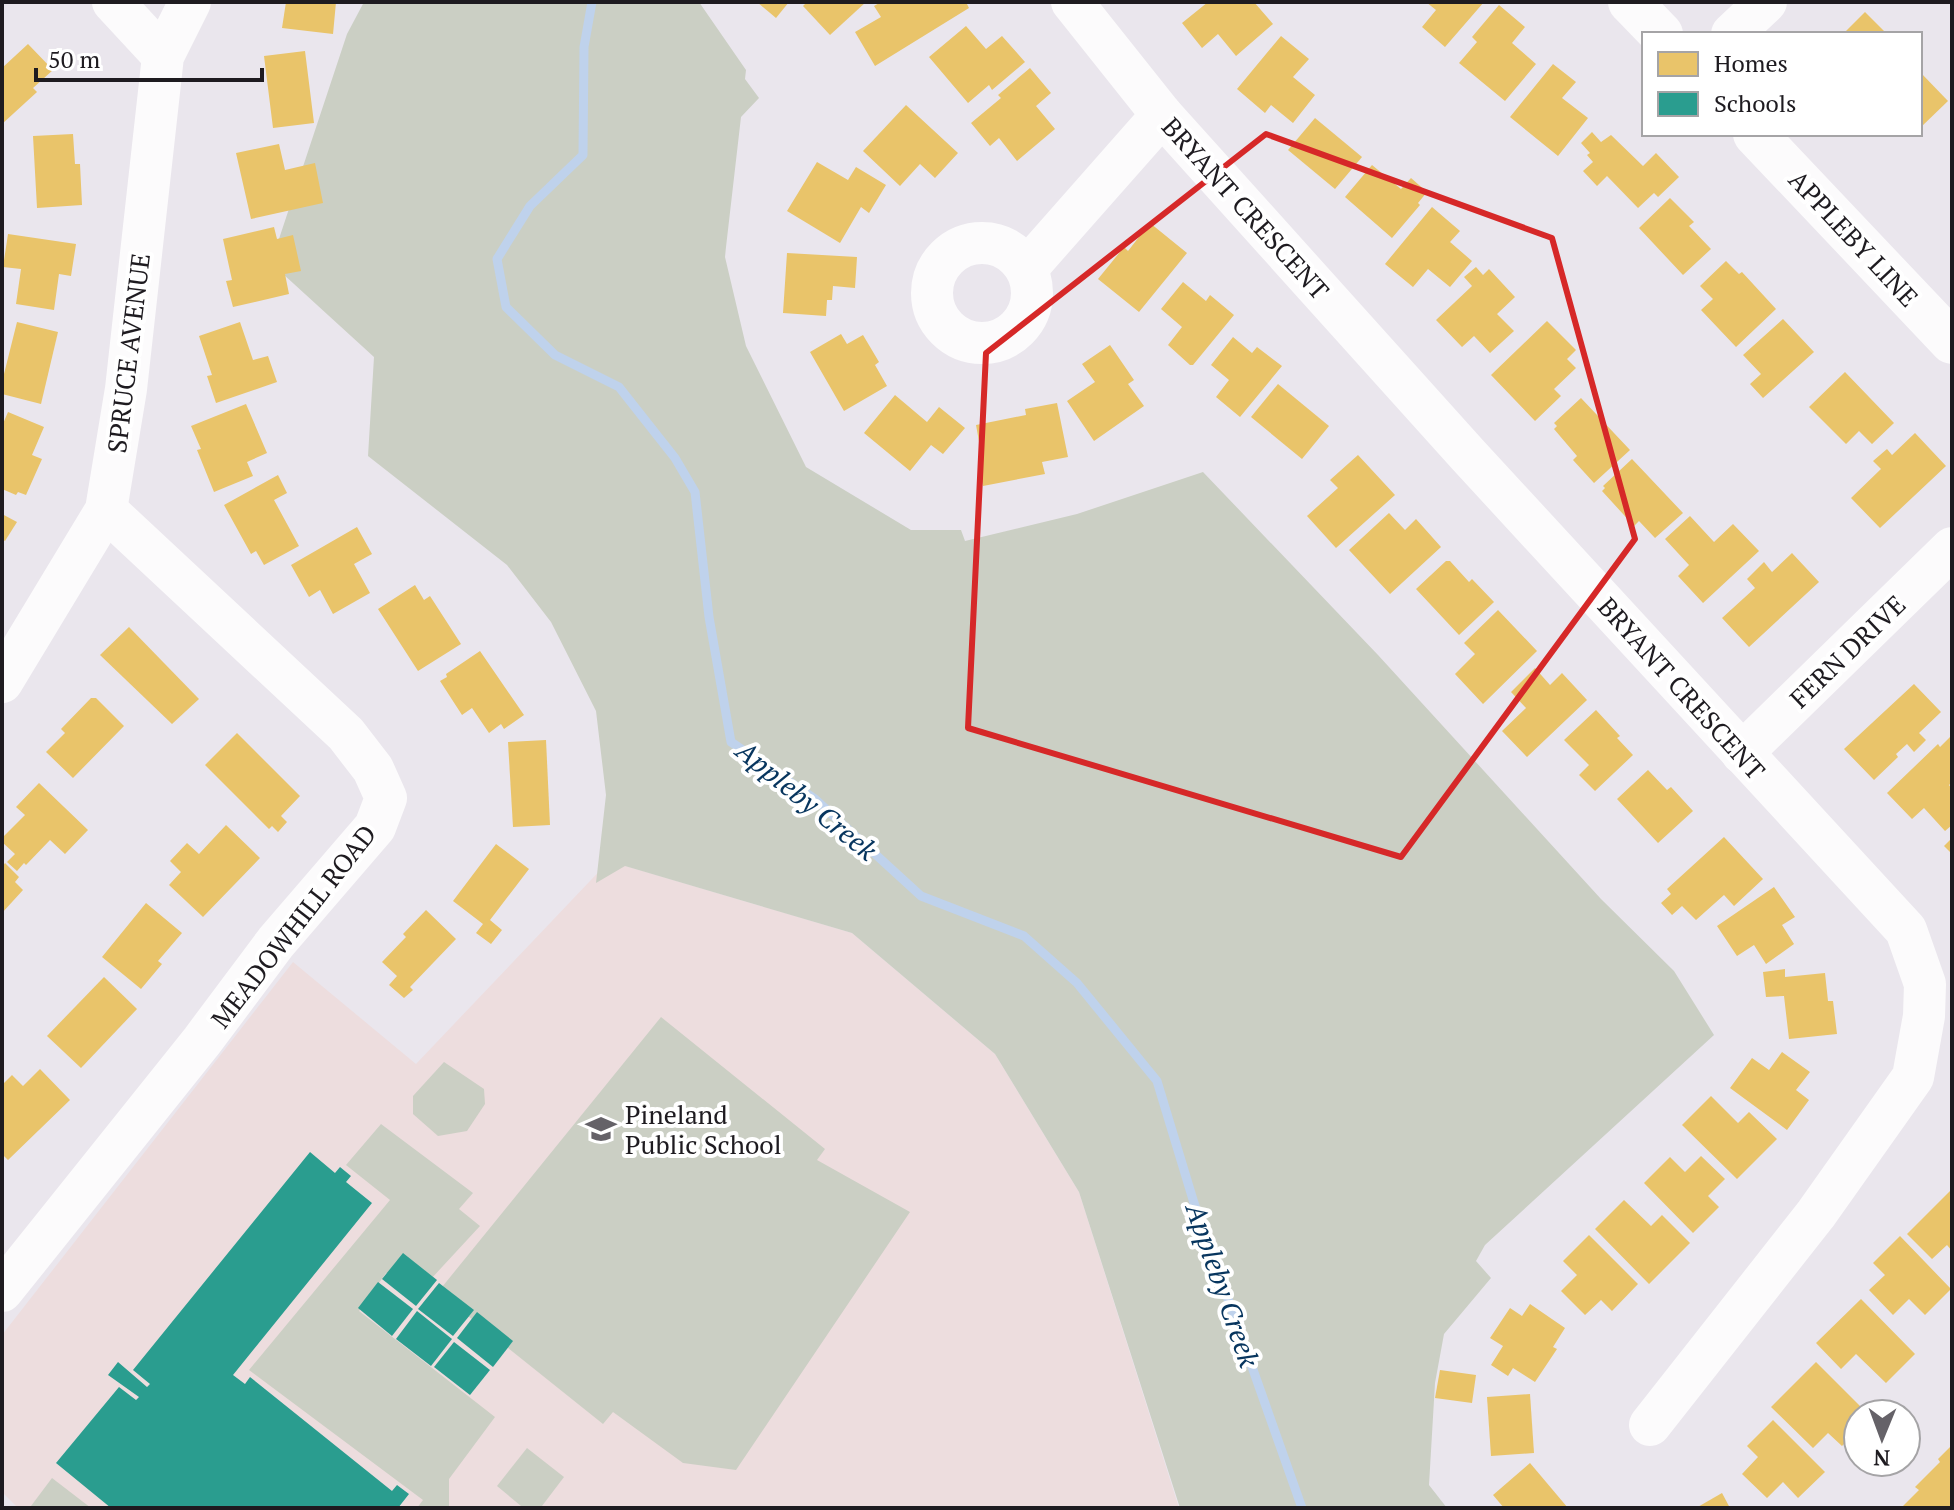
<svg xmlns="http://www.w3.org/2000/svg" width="1954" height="1510" font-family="'PT Serif',serif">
<rect width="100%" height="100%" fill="#eae6ed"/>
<path fill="#edddde" d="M609,861L852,933L995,1054L1079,1192L1179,1508H955L951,1506L18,1508L2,1492V1335L293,962L416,1064Z"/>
<g fill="#cbcfc4">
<path d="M364,2H699L746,70L745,79L759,98L741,117L726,247L725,257L746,346L806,467L911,530H961L965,541L1077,514L1203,472L1378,655L1601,899L1674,971L1714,1035L1485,1245L1476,1261L1491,1278L1444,1334L1435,1383L1429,1485L1447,1508H1180L1079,1192L995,1054L852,933L625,866L596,883L606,795L596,711L551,622L507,565L368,456L374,357L271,263L347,34Z"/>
<path d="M661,1017L825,1149L817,1160L910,1212L736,1470L683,1463L613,1412L603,1424L438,1292Z"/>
<path d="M444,1062L484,1089L485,1104L467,1131L438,1136L413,1114V1096Z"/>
<path d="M381,1124L473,1193L459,1209L480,1226L418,1293L386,1273L359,1311L495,1417L449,1479V1508H417L423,1500L249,1370L390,1200L346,1165Z"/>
<path d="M527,1448L564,1477L542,1506H521L497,1486Z"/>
<path d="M52,1478L91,1508H32L31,1506Z"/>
</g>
<g fill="#e9c46a">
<path d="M286,2H336L333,34L282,28Z"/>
<path d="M757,2H789L776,18Z"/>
<path d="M807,2H866L830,35L803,6Z"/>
<path d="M881,2H966L969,8L875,66L855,32L881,17L874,6Z"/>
<path d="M1208,2H1254L1273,24L1236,56L1218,34L1202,48L1182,23Z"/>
<path d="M1426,2H1484L1445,47L1422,27L1436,10Z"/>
<path d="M1499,5L1525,27L1512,43L1536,64L1505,101L1459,63L1477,42L1472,37Z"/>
<path d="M1865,12L1887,34H1843Z"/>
<path d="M966,26L986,49L1002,36L1025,62L992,90L989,85L968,103L929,57Z"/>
<path d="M1281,36L1309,59L1293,77L1315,95L1293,123L1271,105L1265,113L1237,89Z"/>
<path d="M28,44L53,70L33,88L37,92L2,124V68Z"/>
<path d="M305,51L314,123L273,128L264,56Z"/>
<path d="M1553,64L1576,82L1562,98L1588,118L1558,156L1510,117Z"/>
<path d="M1030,68L1051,93L1036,106L1055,129L1017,161L999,138L990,146L971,123L1001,98L998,95Z"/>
<path d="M1920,72L1948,101L1920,128Z"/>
<path d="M906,105L958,153L935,178L920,164L900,186L863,151Z"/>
<path d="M1315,118L1362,157L1335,189L1288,150Z"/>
<path d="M1592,132L1601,142L1611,135L1643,166L1656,153L1679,177L1658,197L1654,193L1638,208L1607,176L1597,186L1583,171L1593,162L1587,155L1590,153L1581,143Z"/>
<path d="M73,134L75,164H80L82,205L37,208L33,136Z"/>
<path d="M279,144L285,170L315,163L323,203L251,219L236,153Z"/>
<path d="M817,162L848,180L856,167L886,185L869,213L861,207L840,243L787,211Z"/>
<path d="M1372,165L1401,189L1411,178L1427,192L1418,203L1420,205L1392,238L1345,197Z"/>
<path d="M1670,198L1694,222L1689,226L1711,249L1683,275L1639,228Z"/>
<path d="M1432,207L1460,231L1450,242L1472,261L1450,287L1428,269L1413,287L1385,264Z"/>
<path d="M1150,223L1187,253L1139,312L1098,279L1124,247L1128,251Z"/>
<path d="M274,227L277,239L293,235L301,271L285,274L289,294L233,307L226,281L232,280L223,239Z"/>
<path d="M8,234L76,244L71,276L59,274L54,310L16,304L21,269L3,267Z"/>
<path d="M787,253L857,257L855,288L833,286L832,300H827L826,316L783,313Z"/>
<path d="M1726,261L1739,274L1742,272L1776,309L1736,347L1701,310L1713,299L1700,286Z"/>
<path d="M1476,267L1483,275L1489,269L1515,297L1497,314L1514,331L1490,353L1474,336L1462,347L1436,320L1472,286L1464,277Z"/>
<path d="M1183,282L1206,301L1210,295L1234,315L1193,365H1190L1168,345L1182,327L1161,309Z"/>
<path d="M1783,319L1814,352L1763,398L1750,384L1761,374L1743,355Z"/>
<path d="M1547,321L1576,350L1567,359L1576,368L1554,389L1561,396L1535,421L1491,375Z"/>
<path d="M17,322L58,332L41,404L2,394V382Z"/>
<path d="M240,322L253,360L268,356L277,382L216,403L207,376L212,375L199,336Z"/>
<path d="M841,334L847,344L863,335L879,362L875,365L887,386L844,411L810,352Z"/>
<path d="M1233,337L1252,353L1257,347L1282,366L1240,417L1216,397L1229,380L1211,365Z"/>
<path d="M1110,345L1134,380L1128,384L1144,406L1094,441L1067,401L1095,382L1082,364Z"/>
<path d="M1845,372L1894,423L1872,444L1859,431L1846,444L1809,407Z"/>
<path d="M1278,384L1329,426L1302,459L1251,417Z"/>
<path d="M895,395L927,422L939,407L965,428L943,454L931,445L910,471L864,433Z"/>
<path d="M1581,398L1630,450L1594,483L1573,460L1577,456L1554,429L1557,426L1554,423Z"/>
<path d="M1057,403L1068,457L1042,462L1045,474L983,486L978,464L983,463L976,425L1026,415L1025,409Z"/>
<path d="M246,404L267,453L247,462L253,476L214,492L197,450L201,449L191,426Z"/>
<path d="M8,412L44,427L32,455L42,459L26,495L18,492L16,495L2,489V426Z"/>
<path d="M1915,433L1946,466L1880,528L1851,498L1881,469L1873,461L1887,449L1892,455Z"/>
<path d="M1358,455L1395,495L1336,548L1307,516L1338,488L1330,480Z"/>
<path d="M1632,459L1683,513L1655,538L1639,521L1634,526L1602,491L1605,488L1603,486Z"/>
<path d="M278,475L287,493L274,500L299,546L264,565L256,551L251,554L224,505Z"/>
<path d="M1389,513L1405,530L1416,519L1441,547L1390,594L1349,550Z"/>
<path d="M2,514L17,522L5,541L2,539Z"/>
<path d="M1690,516L1714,542L1733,524L1759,551L1703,603L1678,576L1689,565L1665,539Z"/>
<path d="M357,527L372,554L354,564L370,593L333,614L320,590L309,597L291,565Z"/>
<path d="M1792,553L1819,582L1749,647L1722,618L1755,588L1747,579L1764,562L1772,572Z"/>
<path d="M1446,561H1450L1469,582L1472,579L1494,602L1459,635L1416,589Z"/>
<path d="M415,585L424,600L430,596L461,644L418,671L378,609Z"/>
<path d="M1498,610L1537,651L1483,704L1455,674L1475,654L1464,643Z"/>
<path d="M129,627L199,699L172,724L100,655Z"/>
<path d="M480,651L524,715L504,729L501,724L489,733L472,708L462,715L440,681L447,677L446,674Z"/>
<path d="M1535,668L1550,685L1562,673L1587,700L1527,757L1502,731L1526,708L1511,692Z"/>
<path d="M1914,684L1941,712L1919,733L1926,740L1914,752L1907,744L1896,754L1898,757L1874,780L1844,749Z"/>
<path d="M91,698H96L124,726L73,778L46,752L65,733L61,729Z"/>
<path d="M1596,710L1620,736L1617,738L1633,755L1595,791L1579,775L1589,765L1564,740Z"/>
<path d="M237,733L300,796L281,816L287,822L278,832L272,826L269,829L205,765Z"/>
<path d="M1950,737L1952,739V782L1949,785L1952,789V825L1945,831L1924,808L1912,819L1887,793L1938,744L1940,747Z"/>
<path d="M546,740L550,825L513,827L508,742Z"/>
<path d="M1648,770L1667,790L1671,787L1693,811L1658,843L1617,799Z"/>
<path d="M39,783L88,830L65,854L50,840L26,865L24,863L17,871L7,862L15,854L2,842V838L25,815L16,807Z"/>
<path d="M226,825L260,858L203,917L169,885L181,872L170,861L187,843L199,854Z"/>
<path d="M1724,837L1763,879L1734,906L1724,895L1696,920L1682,906L1672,915L1661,903L1671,894L1667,889Z"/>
<path d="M1952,838V854L1944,846Z"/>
<path d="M496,844L529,869L490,920L502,930L491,944L476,933L483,924L453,901Z"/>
<path d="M5,863L19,877L15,882L23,890L2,913V867Z"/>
<path d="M1774,887L1795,917L1782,925L1794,944L1766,964L1754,945L1737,956L1717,926Z"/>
<path d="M146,903L182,933L158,961L162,964L141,989L102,957Z"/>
<path d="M426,910L456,939L410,987L413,990L404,998L389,985L397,976L382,962L406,937L403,934Z"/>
<path d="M1785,969V977L1825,973L1828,1001H1833L1837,1034L1789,1039L1784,996L1766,997L1763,972Z"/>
<path d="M104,977L137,1009L81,1068L47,1036Z"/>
<path d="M1782,1052L1810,1072L1796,1090L1809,1100L1787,1130L1730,1088L1752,1058L1769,1070Z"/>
<path d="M40,1069L70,1100L8,1160L2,1154V1085L12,1075L23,1086Z"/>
<path d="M1711,1096L1738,1123L1749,1112L1777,1139L1737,1179L1682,1125Z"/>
<path d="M1701,1156L1725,1179L1708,1196L1719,1207L1693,1233L1644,1183L1670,1157L1685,1172Z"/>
<path d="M1952,1189V1251L1947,1245L1932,1259L1907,1234Z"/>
<path d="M1624,1200L1651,1226L1662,1215L1690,1243L1649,1284L1595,1229Z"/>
<path d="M1589,1235L1638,1284L1612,1311L1601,1300L1585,1315L1561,1291L1577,1275L1563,1261Z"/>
<path d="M1900,1236L1951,1289L1925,1315L1909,1299L1893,1315L1869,1290L1885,1275L1873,1263Z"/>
<path d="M1861,1299L1915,1354L1886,1383L1856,1354L1841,1369L1816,1343Z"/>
<path d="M1530,1304L1565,1328L1553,1347L1557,1349L1535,1382L1513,1368L1508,1376L1491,1365L1503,1346L1490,1338L1510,1308L1522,1316Z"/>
<path d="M1816,1362L1868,1414H1858V1430L1842,1446L1828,1433L1813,1448L1771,1407Z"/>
<path d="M1440,1370L1476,1375L1472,1403L1435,1398Z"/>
<path d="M1530,1394L1534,1453L1491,1456L1487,1397Z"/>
<path d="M1773,1420L1825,1472L1798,1498L1783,1482L1767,1498L1742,1474L1758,1457L1747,1446Z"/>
<path d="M1952,1445V1508H1901L1919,1490L1915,1487L1940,1462L1938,1459Z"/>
<path d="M1530,1463L1568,1508H1504L1493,1495Z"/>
<path d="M1722,1493L1730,1508H1696Z"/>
</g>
<g fill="#2a9d8f">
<path d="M310,1152L335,1173L340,1167L351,1176L346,1182L372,1203L233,1375L245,1384L250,1377L392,1491L397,1485L409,1494L398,1508H111L56,1463L119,1387L136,1400L139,1397L108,1375L118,1362L147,1387L150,1384L133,1370Z"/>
<path d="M403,1253L437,1280L416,1306L382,1279Z"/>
<path d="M378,1282L413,1309L392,1336L358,1308Z"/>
<path d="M439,1283L474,1310L453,1336L418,1309Z"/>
<path d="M417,1311L452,1339L431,1366L396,1339Z"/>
<path d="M477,1312L513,1341L493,1367L457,1338Z"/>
<path d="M454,1342L490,1370L470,1395L434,1367Z"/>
</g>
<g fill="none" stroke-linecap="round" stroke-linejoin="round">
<path stroke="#bfd2ec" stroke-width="9" d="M592,2L584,47L583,155L530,206L497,259L506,307L555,355L619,387L675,458L695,492L709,617L731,742L815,799L921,896L1024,936L1077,983L1157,1081L1194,1203L1302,1508"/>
<g stroke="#fcfbfc" stroke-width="42">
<path d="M113,2L163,56"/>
<path d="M1072,2L1162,115L1468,455L1906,930L1925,984L1924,1016L1913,1077L1816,1214L1650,1425"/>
<path d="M1732,34L1766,2"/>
<circle cx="982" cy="293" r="50"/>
<path d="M1027,268L1162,115"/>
<path d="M2,682L106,510L126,389L163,56L190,2"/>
<path d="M1742,753L1952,548"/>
<path d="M2,1291L202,1041L276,942L375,827L386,798L373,769L346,734L106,510"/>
</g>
<g stroke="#fcfbfc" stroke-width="44">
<path d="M1630,2L1661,34"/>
<path d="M1755,134L1952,342"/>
</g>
</g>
<path fill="none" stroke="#d62828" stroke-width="6" stroke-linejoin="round" d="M1266,134L1552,238L1635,539L1401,857L968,728L986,353Z"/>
<defs>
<g id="school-bare" transform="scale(2.4)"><path d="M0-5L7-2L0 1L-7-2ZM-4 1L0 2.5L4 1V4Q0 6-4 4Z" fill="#656268" stroke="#fff" stroke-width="2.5" paint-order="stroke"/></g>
</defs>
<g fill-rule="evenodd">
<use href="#school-bare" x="601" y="1129"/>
</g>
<g text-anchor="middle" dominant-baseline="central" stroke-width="8" stroke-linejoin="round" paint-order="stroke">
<g font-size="26" fill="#1e1b20" stroke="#fff">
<text transform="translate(1246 208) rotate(48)">BRYANT CRESCENT</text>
<text transform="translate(1854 238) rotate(47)">APPLEBY LINE</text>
<text transform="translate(128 353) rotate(-83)">SPRUCE AVENUE</text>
<text transform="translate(1847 651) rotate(-44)">FERN DRIVE</text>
<text transform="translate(1682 688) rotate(48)">BRYANT CRESCENT</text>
<text transform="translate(293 926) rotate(-52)">MEADOWHILL ROAD</text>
</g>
<g font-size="26" fill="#1e1b20" stroke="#fff" text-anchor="start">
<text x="625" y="1114">Pineland<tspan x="625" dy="30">Public School</tspan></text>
</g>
<g font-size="28" font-style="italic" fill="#07355e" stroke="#fff">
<text transform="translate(807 800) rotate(39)">Appleby Creek</text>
<text transform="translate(1223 1285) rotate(71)">Appleby Creek</text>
</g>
</g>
<rect width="1954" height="1510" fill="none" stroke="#1e1b20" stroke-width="8"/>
<rect x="1642" y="32" width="280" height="104" fill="#ffffff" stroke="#a5a4a6" stroke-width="2"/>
<rect x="1658" y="52" width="40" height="24" fill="#e9c46a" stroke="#a5a4a6" stroke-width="2"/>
<text x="1714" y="72" font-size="24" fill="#1e1b20">Homes</text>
<rect x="1658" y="92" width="40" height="24" fill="#2a9d8f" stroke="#a5a4a6" stroke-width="2"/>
<text x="1714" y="112" font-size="24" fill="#1e1b20">Schools</text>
<g transform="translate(1882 1438) rotate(181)"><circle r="38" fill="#ffffff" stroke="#a5a4a6" stroke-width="2"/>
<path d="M0-6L14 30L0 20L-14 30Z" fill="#656268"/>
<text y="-12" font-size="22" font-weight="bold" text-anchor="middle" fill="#1e1b20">N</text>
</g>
<path d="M36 68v12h226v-12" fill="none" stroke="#1e1b20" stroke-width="4"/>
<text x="48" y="68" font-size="24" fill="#1e1b20" stroke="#ffffff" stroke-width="6" paint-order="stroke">50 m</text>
</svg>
